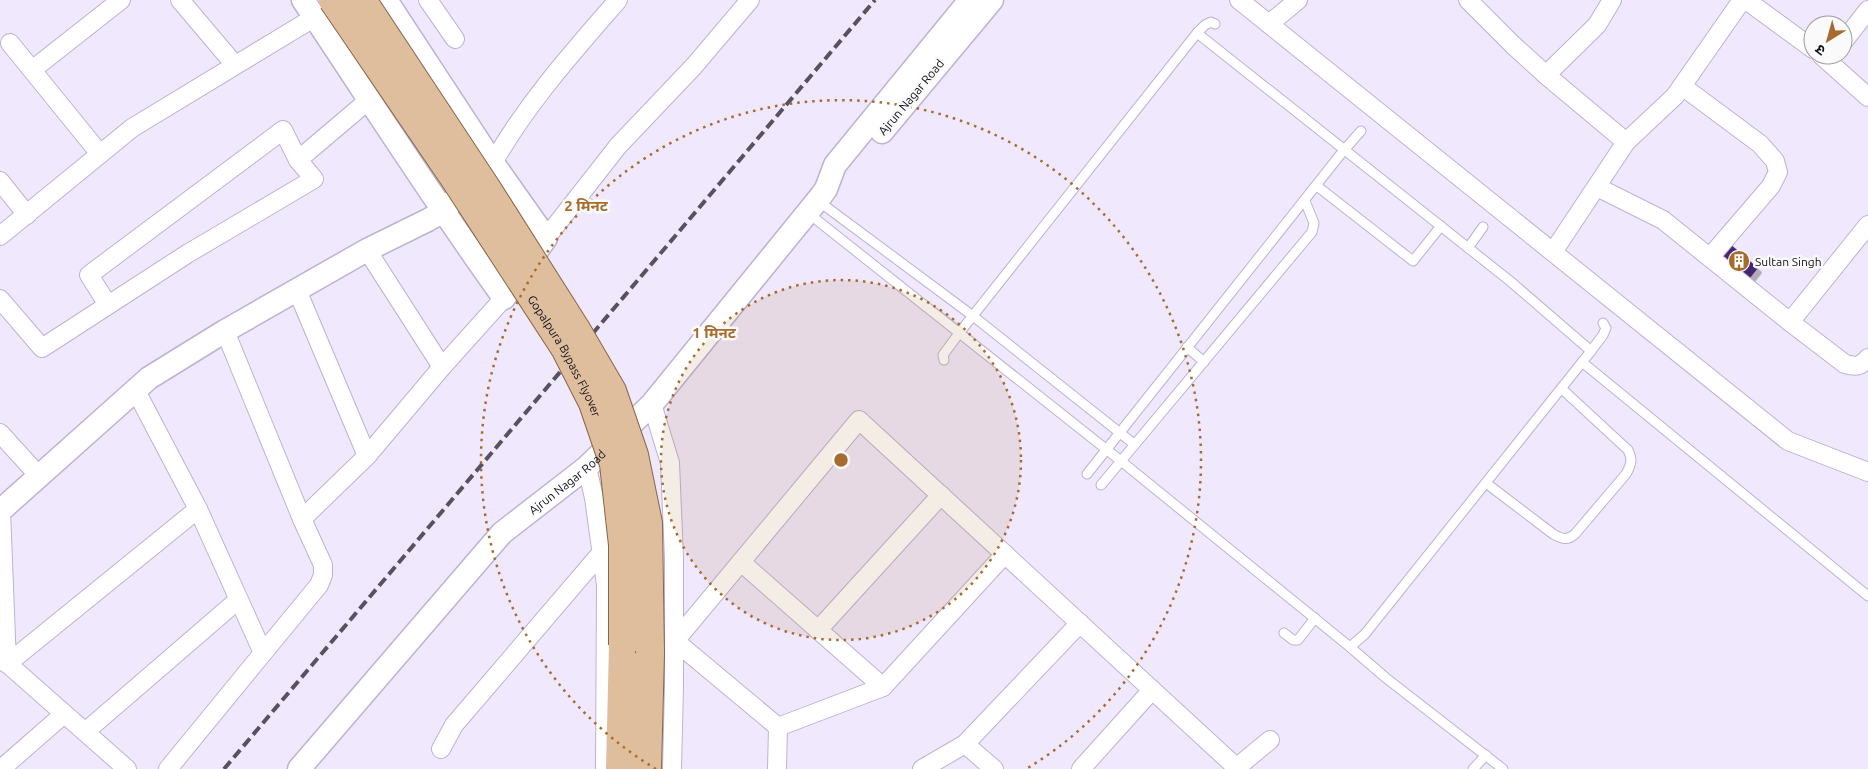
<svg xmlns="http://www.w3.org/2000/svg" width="1868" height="769" font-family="Ubuntu,'Noto Sans Devanagari',sans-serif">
<defs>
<filter id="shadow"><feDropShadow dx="4.5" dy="4.5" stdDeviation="0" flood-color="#0004"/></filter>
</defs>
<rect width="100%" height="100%" fill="#f0e9fe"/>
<path fill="#45266f" filter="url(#shadow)" d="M1729,243L1758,268L1750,278L1719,255Z"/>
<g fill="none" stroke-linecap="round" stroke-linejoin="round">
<g stroke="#bcb2d2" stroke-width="11">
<g id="service">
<path d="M1197,33L1510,281L1591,351"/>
<path d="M1317,186L1413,261L1441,226"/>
<path d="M817,200L973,316L1134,444"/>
<path d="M808,213L1121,461L1350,647L1365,634L1591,351L1603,335L1606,328L1603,323"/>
<path d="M1468,248L1483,227"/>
<path d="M1187,347L1204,362"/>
<path d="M944,360L943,355L960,332L1197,33L1205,25L1211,22L1215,24"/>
<path d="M1582,362L1868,596"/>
<path d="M1087,474L1344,150L1361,131"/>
<path d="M1486,483L1553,534C1562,539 1567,541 1575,534L1626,474C1631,465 1633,460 1628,450L1562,389"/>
<path d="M1101,485L1312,232L1314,223L1305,201"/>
<path d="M1284,633L1293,640H1298L1315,618"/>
<path d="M1350,647L1386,678L1503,769"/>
<path d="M1473,769L1486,755"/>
</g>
</g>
<g stroke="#bcb2d2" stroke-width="20">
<g id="minor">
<path d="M180,0L235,65"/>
<path d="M428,0L455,39"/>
<path d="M1239,0L1788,441L1868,472"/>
<path d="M1468,0L1513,45L1546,75L1626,142"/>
<path d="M1746,0L1813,49"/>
<path d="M1269,24L1298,0"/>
<path d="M1843,42L1868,10"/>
<path d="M10,43L100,154"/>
<path d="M1821,55L1868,97"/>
<path d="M32,70L121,0"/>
<path d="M1546,75L1597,25L1612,0"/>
<path d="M1682,86L1760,144L1775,161L1778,172L1771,186L1710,257"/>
<path d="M298,160L370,99"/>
<path d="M493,163C527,103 573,52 618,0"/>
<path d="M0,181L27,215"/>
<path d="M1597,187L1663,220L1790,322L1845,364C1856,367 1860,367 1868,358"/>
<path d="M0,236L132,128L315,17"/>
<path d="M546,238L618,146L694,66L750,0"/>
<path d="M367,250L442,367"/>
<path d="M1553,252L1626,142L1675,96L1742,0"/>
<path d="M297,290L367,456"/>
<path d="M0,299L42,348L187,254L314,179L298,160L283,130L89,275L108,305"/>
<path d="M1790,322L1868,225"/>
<path d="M225,331L302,519L323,565V575L319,585L263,653"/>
<path d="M136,391L198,509L263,653L168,769"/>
<path d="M652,404L670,463L674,558V687L672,769"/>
<path d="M0,433L39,476"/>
<path d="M587,467L594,498L606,585L605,769"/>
<path d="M1,510L7,664L198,509"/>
<path d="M302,519L367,456L442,367L504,298"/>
<path d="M741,562L883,687"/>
<path d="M818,630L941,495"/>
<path d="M0,657L127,769"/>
<path d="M778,727L883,687L1005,554"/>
<path d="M85,732L238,600"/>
<path d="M965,744L994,769"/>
<path d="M441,749L454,725L602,552"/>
<path d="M1,769L64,714"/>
<path d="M777,769L778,727L675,641L859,420L1236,767"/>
<path d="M922,769L965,744L1080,623"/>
<path d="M1081,769L1152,690"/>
<path d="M1235,769L1270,740"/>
</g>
</g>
<g stroke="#bcb2d2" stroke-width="25">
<g id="tertiary">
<path d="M303,0C370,100 434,201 504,298L546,238L493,163L386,0"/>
<path d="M882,132L992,0"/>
<path d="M0,511L149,378L225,331L367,250L428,220L442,212L452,202"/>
<path id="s1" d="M299,769L502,533L587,467L652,404L821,196L826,189L835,165L970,0"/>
</g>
</g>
<g stroke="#896546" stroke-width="30">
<g id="primary">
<path d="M620,769L623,645"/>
<path d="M647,769L650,653"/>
</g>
</g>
<use href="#service" stroke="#fff" stroke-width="9"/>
<use href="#minor" stroke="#fff" stroke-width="18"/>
<use href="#tertiary" stroke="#fff" stroke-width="22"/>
<use href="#primary" stroke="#dfbe9e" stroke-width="28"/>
<path stroke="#565260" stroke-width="4" stroke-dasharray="10 5" stroke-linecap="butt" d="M224,769L875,0"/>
<g stroke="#896546" stroke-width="30" stroke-linecap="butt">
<g id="primary-bridge">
<path id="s2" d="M333,0L455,179L565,348L593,403L614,464L623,545V645"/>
<path d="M362,0L487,189L577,331L612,391L634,455L648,523L650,653"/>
</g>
</g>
<use href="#primary-bridge" stroke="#dfbe9e" stroke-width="28"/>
</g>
<circle cx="841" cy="460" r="180" fill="#a76c2d" fill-opacity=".12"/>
<g fill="none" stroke="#a76c2d" stroke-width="2.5" stroke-dasharray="2.5 5">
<circle cx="841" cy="460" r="180"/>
<path d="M656 769A360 360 0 1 1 1026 769"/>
</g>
<defs>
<g id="building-disc" transform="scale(1.125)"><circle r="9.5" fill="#a76c2d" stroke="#fafafa"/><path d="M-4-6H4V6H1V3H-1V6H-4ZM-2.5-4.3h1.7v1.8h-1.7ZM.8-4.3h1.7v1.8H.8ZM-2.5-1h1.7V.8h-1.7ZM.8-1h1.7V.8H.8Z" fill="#fff"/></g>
</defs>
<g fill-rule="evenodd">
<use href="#building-disc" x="1739" y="261"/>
</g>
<g text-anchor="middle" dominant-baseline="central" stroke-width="5" stroke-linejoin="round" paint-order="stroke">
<g font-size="12" fill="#120f1a" stroke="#fafafa">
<text transform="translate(911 97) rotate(-50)">Ajrun Nagar Road</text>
<text stroke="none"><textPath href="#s2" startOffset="425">Gopalpura Bypass Flyover</textPath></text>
<text stroke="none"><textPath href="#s1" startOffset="394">Ajrun Nagar Road</textPath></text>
</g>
<g font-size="12" fill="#120f1a" stroke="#fafafa" text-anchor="start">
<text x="1755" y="261">Sultan Singh</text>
</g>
</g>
<circle cx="841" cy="460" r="8" fill="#a76c2d" stroke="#fafafa" stroke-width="2.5"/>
<g font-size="15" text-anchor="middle" font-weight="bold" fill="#a76c2d" stroke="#fafafa" stroke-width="5" stroke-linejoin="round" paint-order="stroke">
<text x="586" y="211">2 मिनट</text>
<text x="714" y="338">1 मिनट</text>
</g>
<g transform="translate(1828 40) rotate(217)"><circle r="24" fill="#fafafa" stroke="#9d9ca0"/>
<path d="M0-4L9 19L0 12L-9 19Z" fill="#a76c2d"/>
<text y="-8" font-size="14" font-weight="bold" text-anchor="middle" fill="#120f1a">उ</text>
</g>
</svg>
